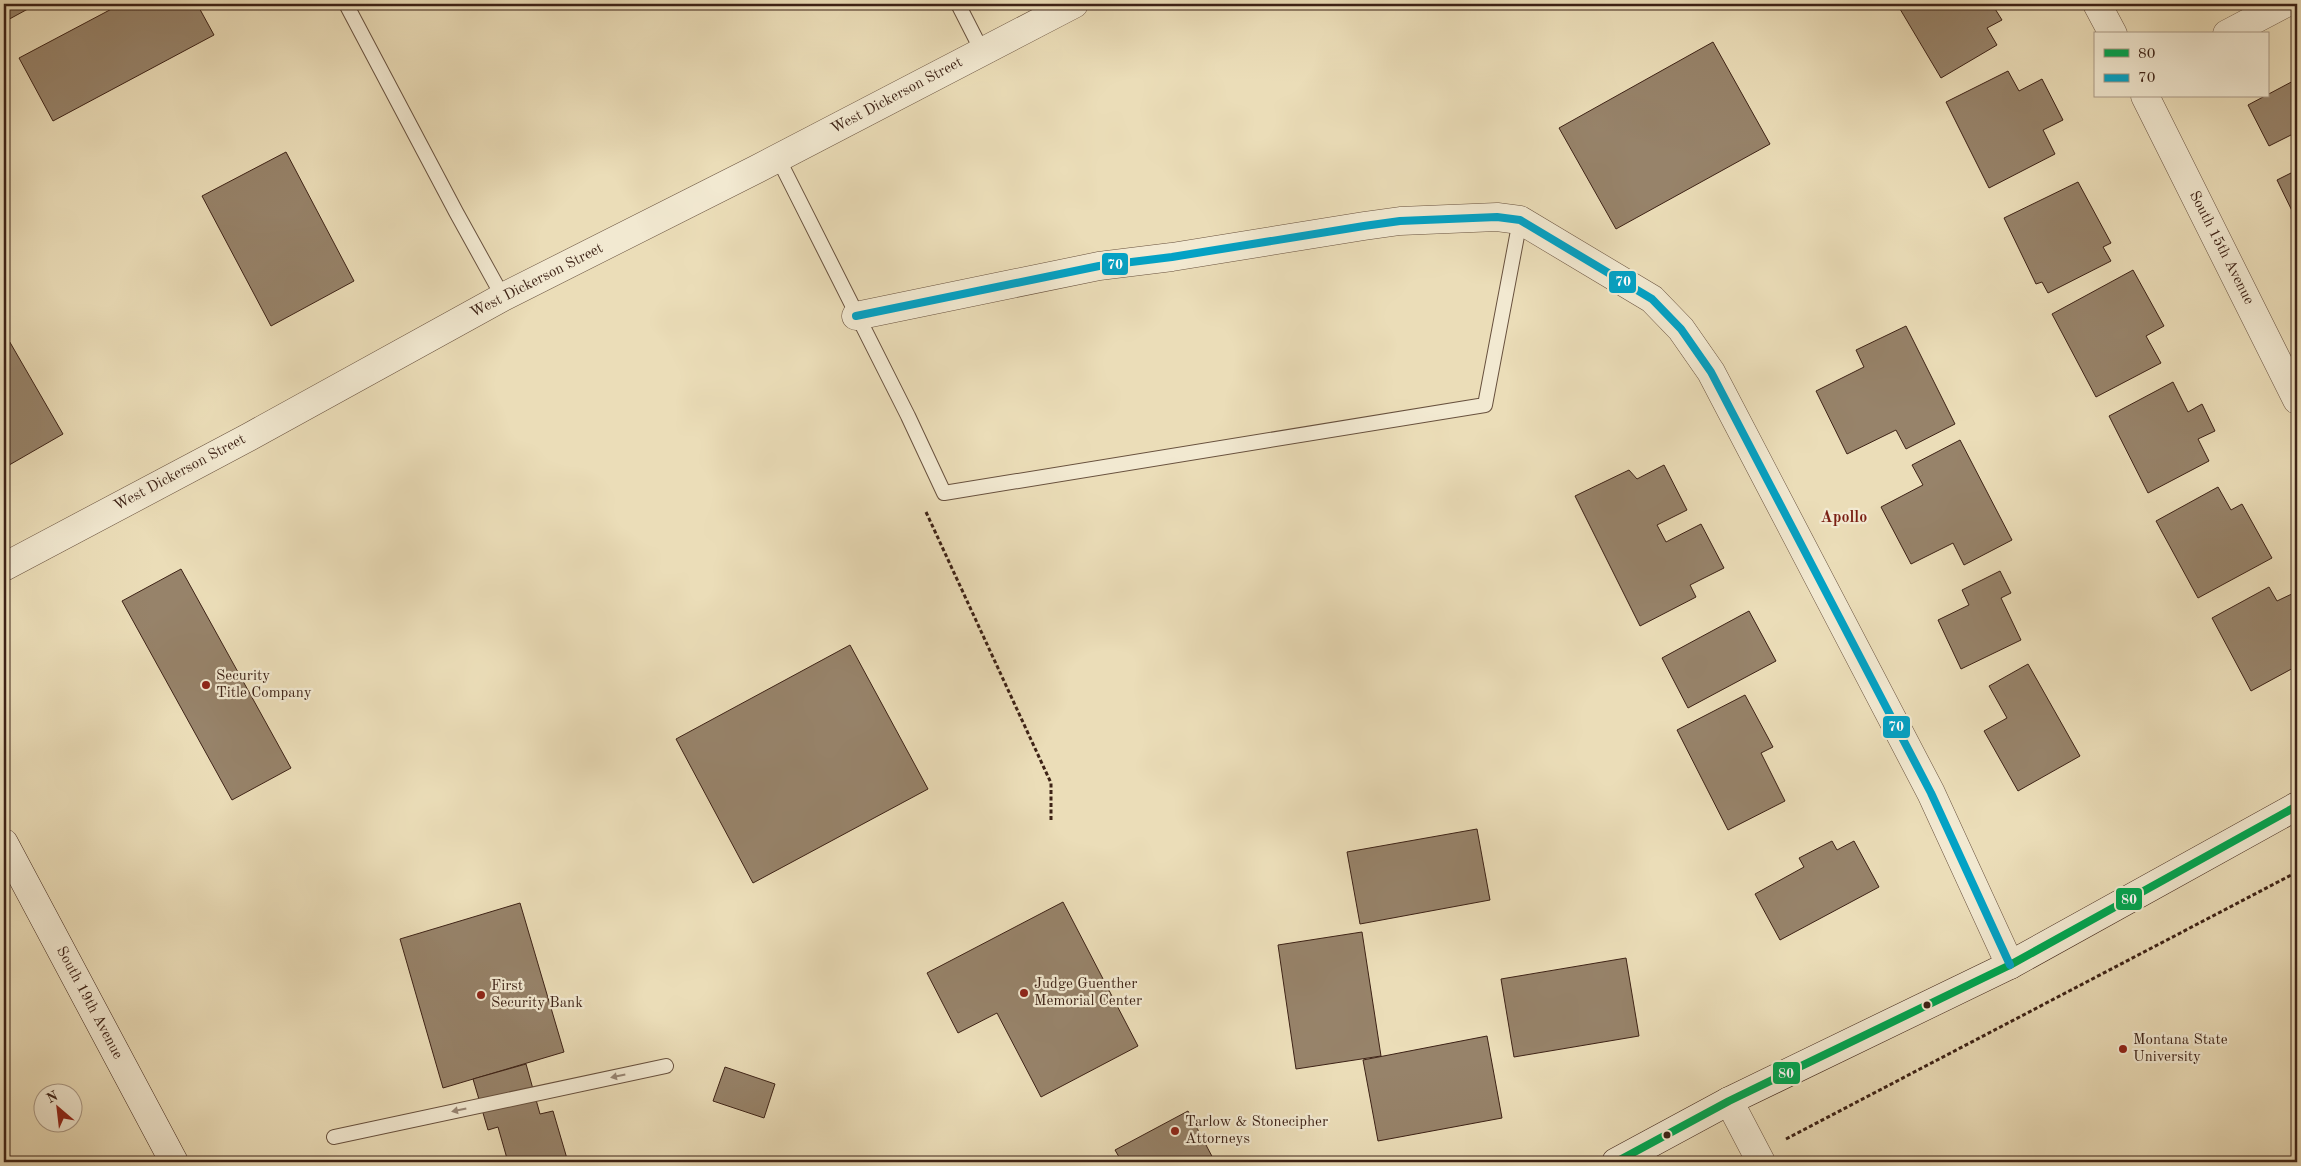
<svg xmlns="http://www.w3.org/2000/svg" width="2301" height="1166" font-family="'Old Standard TT',serif">
<rect width="100%" height="100%" fill="#ebddb8"/>
<filter id="stains"><feTurbulence type="fractalNoise" baseFrequency=".004" numOctaves="4"/><feColorMatrix values="0 0 0 0 .2 0 0 0 0 .09 0 0 0 0 .02 0 0 0 .5 -.17"/></filter>
<radialGradient id="worn" r=".72"><stop offset=".6" stop-color="#630" stop-opacity="0"/><stop offset="1" stop-color="#630" stop-opacity=".3"/></radialGradient>
<g fill="#97836a" stroke="#3d2216">
<path d="M4,4H37L4,22Z"/>
<path d="M121,4H197L214,35L53,121L19,58Z"/>
<path d="M1897,4H1992L2002,20L1987,28L1997,45L1941,78Z"/>
<path d="M1713,42L1770,144L1616,229L1559,128Z"/>
<path d="M2008,71L2019,91L2042,79L2063,120L2043,130L2055,154L1989,188L1946,102Z"/>
<path d="M2297,79V132L2269,146L2248,105Z"/>
<path d="M286,152L354,281L271,326L202,196Z"/>
<path d="M2297,170V221L2277,180Z"/>
<path d="M2078,182L2111,243L2103,247L2111,261L2048,293L2042,282L2036,284L2004,218Z"/>
<path d="M2133,270L2164,326L2146,336L2161,363L2096,397L2052,314Z"/>
<path d="M1906,326L1955,424L1906,449L1896,430L1847,454L1816,391L1864,367L1856,350Z"/>
<path d="M4,332L63,434L4,468Z"/>
<path d="M2173,382L2188,412L2202,404L2215,431L2198,439L2209,461L2148,493L2109,416Z"/>
<path d="M1960,440L2012,540L1964,565L1953,543L1911,564L1881,507L1923,485L1912,465Z"/>
<path d="M1664,465L1687,510L1657,525L1666,542L1701,524L1724,568L1690,585L1696,597L1640,626L1575,496L1629,470L1637,479Z"/>
<path d="M2218,487L2231,510L2242,504L2272,558L2198,598L2156,521Z"/>
<path d="M181,569L291,768L232,800L122,601Z"/>
<path d="M2000,571L2011,593L2001,598L2021,640L1961,669L1938,620L1969,605L1962,590Z"/>
<path d="M2269,587L2277,601L2296,592L2297,594V640L2295,641L2297,666L2251,691L2212,618Z"/>
<path d="M1749,611L1776,661L1688,708L1662,658Z"/>
<path d="M850,645L928,789L753,883L676,739Z"/>
<path d="M2028,664L2080,756L2018,791L1984,731L2007,718L1989,686Z"/>
<path d="M1745,695L1773,747L1761,753L1785,801L1728,830L1677,730Z"/>
<path d="M1477,829L1490,900L1360,924L1347,852Z"/>
<path d="M1832,841L1837,850L1854,841L1879,887L1780,940L1755,894L1804,867L1799,858Z"/>
<path d="M1063,902L1138,1046L1041,1097L997,1013L958,1033L927,973Z"/>
<path d="M520,903L564,1052L443,1088L400,939Z"/>
<path d="M1362,932L1381,1056L1296,1069L1278,945Z"/>
<path d="M1626,958L1639,1036L1514,1057L1501,979Z"/>
<path d="M1487,1036L1502,1118L1378,1141L1363,1060Z"/>
<path d="M526,1064L540,1114L553,1111L568,1162H508L498,1127L488,1130L473,1079Z"/>
<path d="M725,1067L775,1084L764,1118L713,1101Z"/>
<path d="M1188,1111L1215,1162H1122L1115,1150Z"/>
</g>
<g fill="none" stroke-linecap="round" stroke-linejoin="round">
<g stroke="#68513e" stroke-width="16">
<g id="service">
<path d="M346,4L456,212L503,297"/>
<path d="M958,4L982,51"/>
<path d="M778,158L908,416L944,493L1485,405L1520,220"/>
<path d="M334,1137L666,1066"/>
</g>
</g>
<g stroke="#68513e" stroke-width="29">
<g id="minor">
<path d="M2097,4L2113,34"/>
<path d="M2227,34L2284,4"/>
<path d="M2145,96L2297,400"/>
<path d="M856,316L1099,266L1172,257L1364,226L1400,221L1497,217L1520,220L1652,299L1681,329L1711,372L1931,793L2010,965"/>
<path d="M4,567L249,437L503,297L757,169L1074,4"/>
<path d="M1729,1101L1761,1162"/>
</g>
</g>
<g stroke="#3d2216" stroke-width="29">
<g id="secondary">
<path d="M4,843L174,1162"/>
<path d="M1616,1162L1729,1101L2010,965L2297,806"/>
</g>
</g>
<g stroke="#3d2216" stroke-width="3" stroke-dasharray="4 2.5" stroke-linecap="butt">
<path d="M926,512L1051,783V822"/>
<path d="M1786,1139L2297,872"/>
</g>
<use href="#service" stroke="#f2e9d1" stroke-width="14"/>
<use href="#minor" stroke="#f2e9d1" stroke-width="28"/>
<use href="#secondary" stroke="#f2e9d1" stroke-width="28"/>
<g stroke="#f2e9d1" stroke-width="11">
<path id="bus-1" d="M1616,1162L1729,1101L2010,965L2297,806"/>
</g>
<g stroke="#f2e9d1" stroke-width="11">
<path id="bus-2" d="M856,316L1099,266L1172,257L1364,226L1400,221L1497,217L1520,220L1652,299L1681,329L1711,372L1931,793L2010,965"/>
</g>
<use href="#bus-1" stroke="#00a651" stroke-width="8"/>
<use href="#bus-2" stroke="#03a2c5" stroke-width="8"/>
</g>
<defs><path id="oneway-solid" d="M-6-.8H1V-3.2L6.5 0L1 3.2V.8H-6Z" transform="scale(1.25)"/></defs>
<g fill="#988674">
<use href="#oneway-solid" transform="translate(618 1076) rotate(168)"/>
<use href="#oneway-solid" transform="translate(459 1110) rotate(168)"/>
</g>
<g fill="#8f2418" stroke="#f2e9d1" stroke-width="2">
<circle cx="206" cy="685" r="5"/>
<circle cx="1024" cy="993" r="5"/>
<circle cx="481" cy="995" r="5"/>
<circle cx="2123" cy="1049" r="5"/>
<circle cx="1175" cy="1131" r="5"/>
</g>
<g fill="#3d2216" stroke="#f2e9d1" stroke-width="2">
<circle cx="1927" cy="1005" r="4.5"/>
<circle cx="1667" cy="1135" r="4.5"/>
</g>
<g text-anchor="middle" dominant-baseline="central" stroke-width="4.5" stroke-linejoin="round" paint-order="stroke">
<g font-size="15" fill="#3d2216" stroke="#f2e9d1">
<text transform="translate(897 96) rotate(-28)">West Dickerson Street</text>
<text transform="translate(2221 248) rotate(63)">South 15th Avenue</text>
<text transform="translate(537 281) rotate(-27)">West Dickerson Street</text>
<text transform="translate(180 473) rotate(-28)">West Dickerson Street</text>
<text transform="translate(89 1003) rotate(62)">South 19th Avenue</text>
</g>
<g font-size="15" fill="#3d2216" stroke="#f2e9d1" text-anchor="start">
<text x="216" y="676">Security<tspan x="216" dy="17">Title Company</tspan></text>
<text x="1034" y="984">Judge Guenther<tspan x="1034" dy="17">Memorial Center</tspan></text>
<text x="491" y="986">First<tspan x="491" dy="17">Security Bank</tspan></text>
<text x="2133" y="1040">Montana State<tspan x="2133" dy="17">University</tspan></text>
<text x="1185" y="1122">Tarlow &amp; Stonecipher<tspan x="1185" dy="17">Attorneys</tspan></text>
</g>
<g font-size="16" font-weight="bold" fill="#7a1f14" stroke="#f2e9d1">
<text x="1844" y="518">Apollo</text>
</g>
</g>
<g stroke="#f2e9d1" stroke-width="2">
<rect x="1101" y="252" width="28" height="24" rx="5" fill="#03a2c5"/>
<rect x="1608" y="270" width="29" height="24" rx="5" fill="#03a2c5"/>
<rect x="1882" y="715" width="29" height="24" rx="5" fill="#03a2c5"/>
<rect x="2115" y="887" width="28" height="24" rx="5" fill="#00a651"/>
<rect x="1772" y="1061" width="29" height="24" rx="5" fill="#00a651"/>
</g>
<g font-size="14" text-anchor="middle" font-weight="bold" fill="#fff">
<text x="1115" y="269">70</text>
<text x="1623" y="286">70</text>
<text x="1896" y="731">70</text>
<text x="2129" y="904">80</text>
<text x="1786" y="1078">80</text>
</g>
<rect width="2301" height="1166" fill="none" stroke="#ebddb8" stroke-width="20"/>
<rect x="5" y="5" width="2291" height="1156" fill="none" stroke="#3d2216" stroke-width="2.5"/>
<rect x="10" y="10" width="2281" height="1146" fill="none" stroke="#3d2216"/>
<rect x="2094" y="32" width="175" height="65" fill="#f2e9d1" stroke="#aa9986"/>
<rect x="2104" y="49" width="25" height="8" fill="#00a651" stroke="#aa9986"/>
<text x="2138" y="58" font-size="15" fill="#3d2216">80</text>
<rect x="2104" y="74" width="25" height="8" fill="#03a2c5" stroke="#aa9986"/>
<text x="2138" y="82" font-size="15" fill="#3d2216">70</text>
<g transform="translate(58 1108) rotate(332)"><circle r="24" fill="#f2e9d1" stroke="#aa9986"/>
<path d="M0-4L9 19L0 12L-9 19Z" fill="#8f2418"/>
<text y="-8" font-size="14" font-weight="bold" text-anchor="middle" fill="#3d2216">N</text>
</g>
<rect width="100%" height="100%" filter="url(#stains)"/>
<rect width="100%" height="100%" fill="url(#worn)"/>
</svg>
